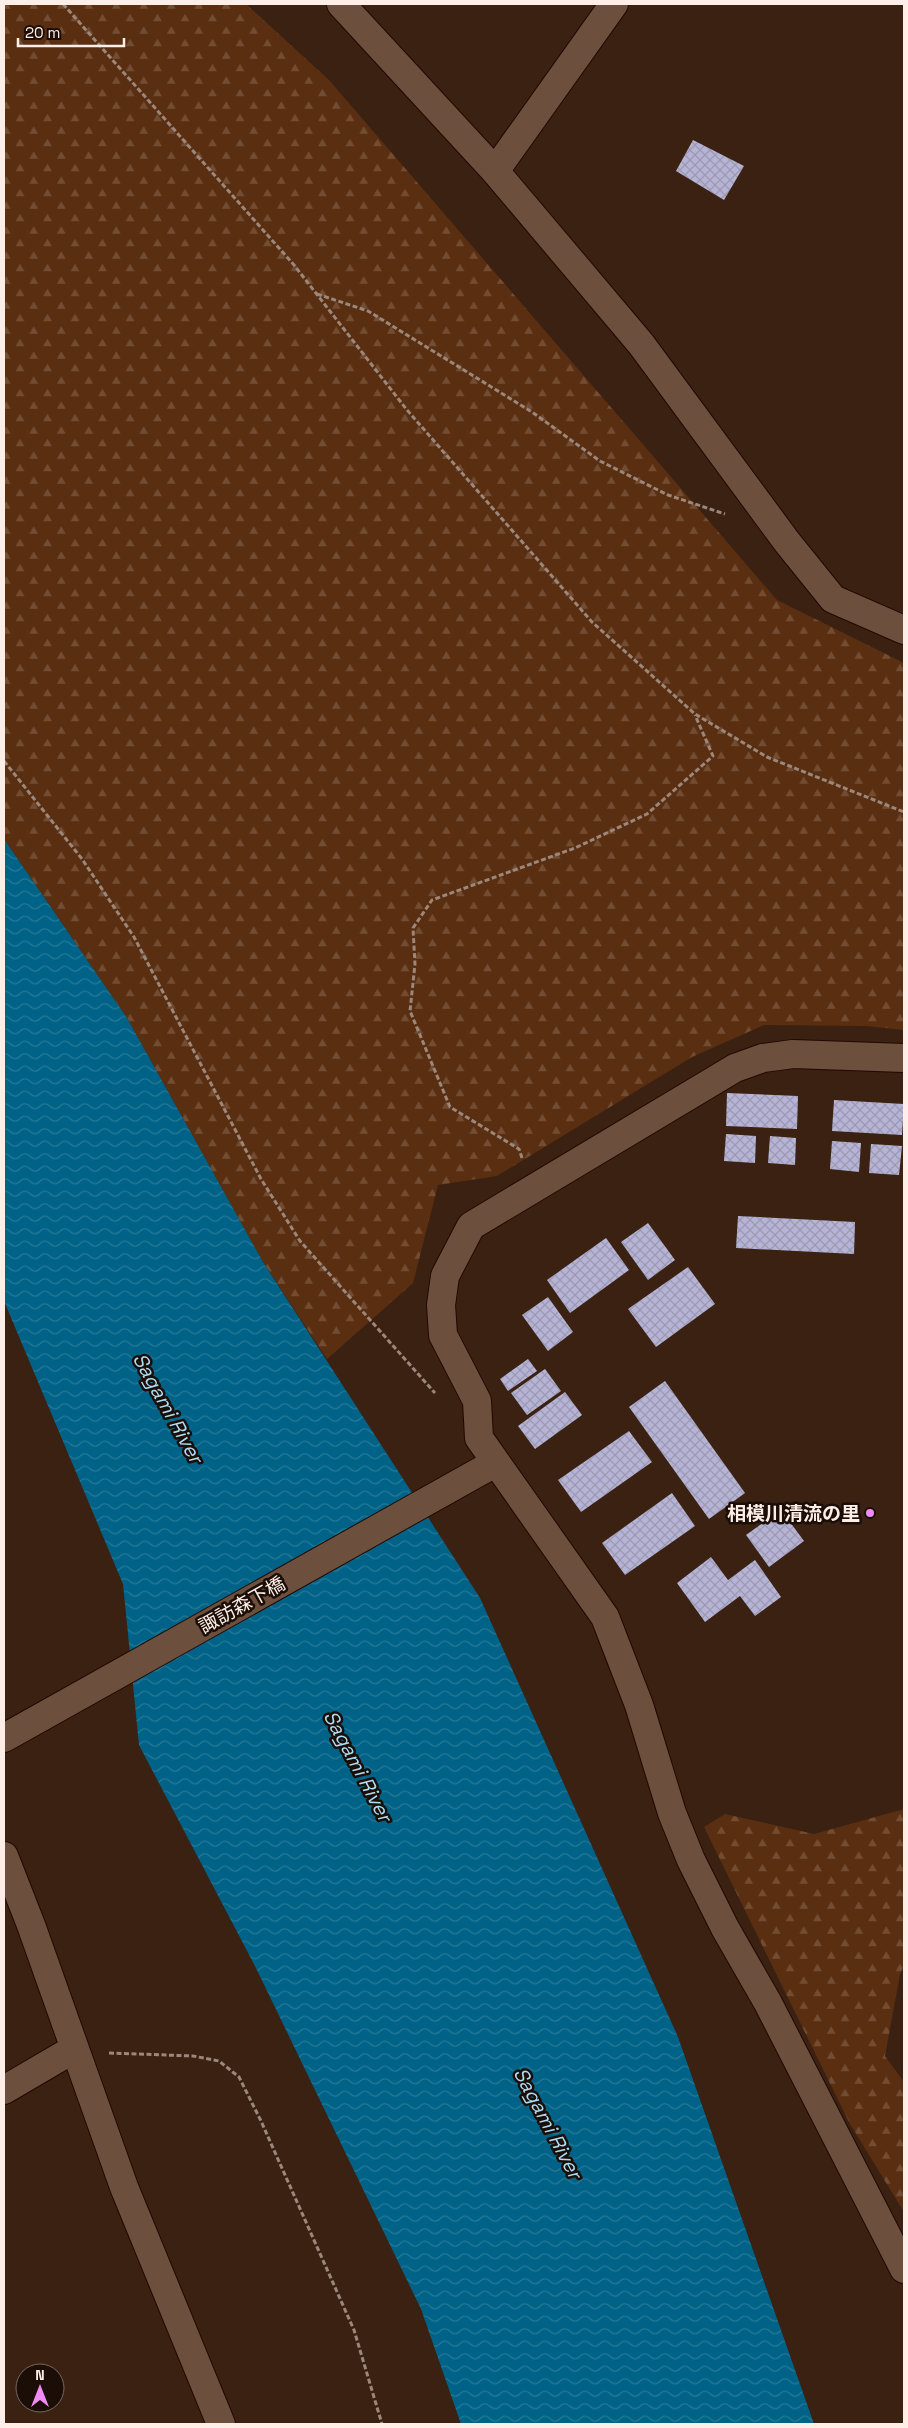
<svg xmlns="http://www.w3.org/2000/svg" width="908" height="2428" font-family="'Space Grotesk','Noto Sans JP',sans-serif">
<defs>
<pattern id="forest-firs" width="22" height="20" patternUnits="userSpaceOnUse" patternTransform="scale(1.25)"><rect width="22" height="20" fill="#5a2e10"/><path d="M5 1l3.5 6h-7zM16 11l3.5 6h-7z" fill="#734d33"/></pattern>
<pattern id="water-waves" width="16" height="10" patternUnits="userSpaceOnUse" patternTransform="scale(1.25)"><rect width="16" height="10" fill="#006287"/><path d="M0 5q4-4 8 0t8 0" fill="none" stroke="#267998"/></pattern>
<pattern id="building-cross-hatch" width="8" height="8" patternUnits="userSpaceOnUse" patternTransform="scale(1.25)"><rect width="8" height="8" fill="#b6b4d6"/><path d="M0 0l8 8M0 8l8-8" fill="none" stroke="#9c99b2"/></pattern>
</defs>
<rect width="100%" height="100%" fill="#3b2111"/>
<g fill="url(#forest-firs)">
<path d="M4,4H246L329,80L777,600L904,663V1030L867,1026L764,1025L692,1057L497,1176L438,1185L413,1283L327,1359L263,1262L127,1018L4,839Z"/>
<path d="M904,1809V1966L900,1974L885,2056L904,2082V2212L850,2124L704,1827L725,1814L814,1834Z"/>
</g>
<path fill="url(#water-waves)" d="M4,839L127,1018L263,1262L480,1598L678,2037L814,2424H461L421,2309L255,1966L139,1745L123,1584L4,1301Z"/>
<g fill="url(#building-cross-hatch)">
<path d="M693,140L744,166L724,200L676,171Z"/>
<path d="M727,1093L798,1096L797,1129L726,1126Z"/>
<path d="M834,1100L904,1104L902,1135L832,1131Z"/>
<path d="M726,1134L756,1136L755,1163L724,1161Z"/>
<path d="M770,1136L796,1138L795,1165L768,1163Z"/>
<path d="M832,1141L861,1143L859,1172L830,1169Z"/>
<path d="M871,1144L902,1146L899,1175L869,1173Z"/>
<path d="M738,1216L855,1222L854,1254L736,1248Z"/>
<path d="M648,1223L675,1260L648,1280L621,1242Z"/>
<path d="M606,1238L629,1270L570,1313L547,1280Z"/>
<path d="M688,1267L715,1304L656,1347L628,1309Z"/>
<path d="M548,1297L573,1332L548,1351L522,1315Z"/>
<path d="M528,1359L537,1371L508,1391L500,1379Z"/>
<path d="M545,1369L561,1391L527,1415L511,1393Z"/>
<path d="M665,1381L745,1493L709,1519L629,1407Z"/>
<path d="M565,1392L582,1415L535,1449L518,1426Z"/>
<path d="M629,1431L652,1462L581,1512L558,1480Z"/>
<path d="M672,1493L695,1526L625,1575L602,1543Z"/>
<path d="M781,1510L804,1541L769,1567L746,1535Z"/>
<path d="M711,1557L728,1580L755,1560L781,1597L755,1616L740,1596L705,1622L677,1583Z"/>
</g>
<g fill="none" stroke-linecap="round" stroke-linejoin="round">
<g stroke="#210900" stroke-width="30">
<g id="minor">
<path d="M341,4L495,171L641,344L787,542L833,599L904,630"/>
<path d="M495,171L614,4"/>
<path d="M904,1058L793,1054L763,1058L735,1068L471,1226L445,1276L441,1305L443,1335L477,1401L479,1438L605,1617L639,1705L672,1813L691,1860L725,1928L768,2003L904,2269"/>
<path d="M4,1738L495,1463"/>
<path d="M4,1856L31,1925L124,2187L221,2424"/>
<path d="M4,2090L74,2049"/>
</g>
</g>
<g stroke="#9b877b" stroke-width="3" stroke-dasharray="5 2.5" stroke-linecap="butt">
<path d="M63,4L294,265L407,410L592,622L695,714L767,757L904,812"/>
<path d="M317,294L368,311L532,412L600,461L668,495L725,514"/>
<path d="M4,761L82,859L134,937L261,1179L300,1241L435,1393"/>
<path d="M522,1158L519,1149L450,1107L410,1011L415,964L413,928L432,900L575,848L647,814L713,756L695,715"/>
<path d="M109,2053L193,2056L219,2061L239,2077L261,2121L354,2330L382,2424"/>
</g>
<use href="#minor" stroke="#6d4f3e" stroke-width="28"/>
</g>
<circle fill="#f08bf5" stroke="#1a0e07" stroke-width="2" cx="870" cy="1513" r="5"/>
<g text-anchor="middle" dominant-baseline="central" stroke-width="5" stroke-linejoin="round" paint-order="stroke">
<g font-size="19" font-weight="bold" fill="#fdefe7" stroke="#1a0e07" text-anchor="end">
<text x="860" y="1513">相模川清流の里</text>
</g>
<g font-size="19" fill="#fdefe7" stroke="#1a0e07">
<text transform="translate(242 1605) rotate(-29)">諏訪森下橋</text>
</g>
<g font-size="20" font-style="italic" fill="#addcf5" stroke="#1a0e07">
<text transform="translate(168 1408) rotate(61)">Sagami River</text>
<text transform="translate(358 1766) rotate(62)">Sagami River</text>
<text transform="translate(548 2123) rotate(62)">Sagami River</text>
</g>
</g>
<rect width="908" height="2428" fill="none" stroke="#fdefe7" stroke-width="10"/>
<g transform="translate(40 2388)"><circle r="24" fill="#1a0e07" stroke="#756861"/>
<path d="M0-4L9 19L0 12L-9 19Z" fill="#f08bf5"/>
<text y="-8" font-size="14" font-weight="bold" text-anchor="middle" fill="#fdefe7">N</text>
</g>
<path d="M18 38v8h106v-8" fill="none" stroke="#fdefe7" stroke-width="2.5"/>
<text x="25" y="38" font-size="15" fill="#fdefe7" stroke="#1a0e07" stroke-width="4" paint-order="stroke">20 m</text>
</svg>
